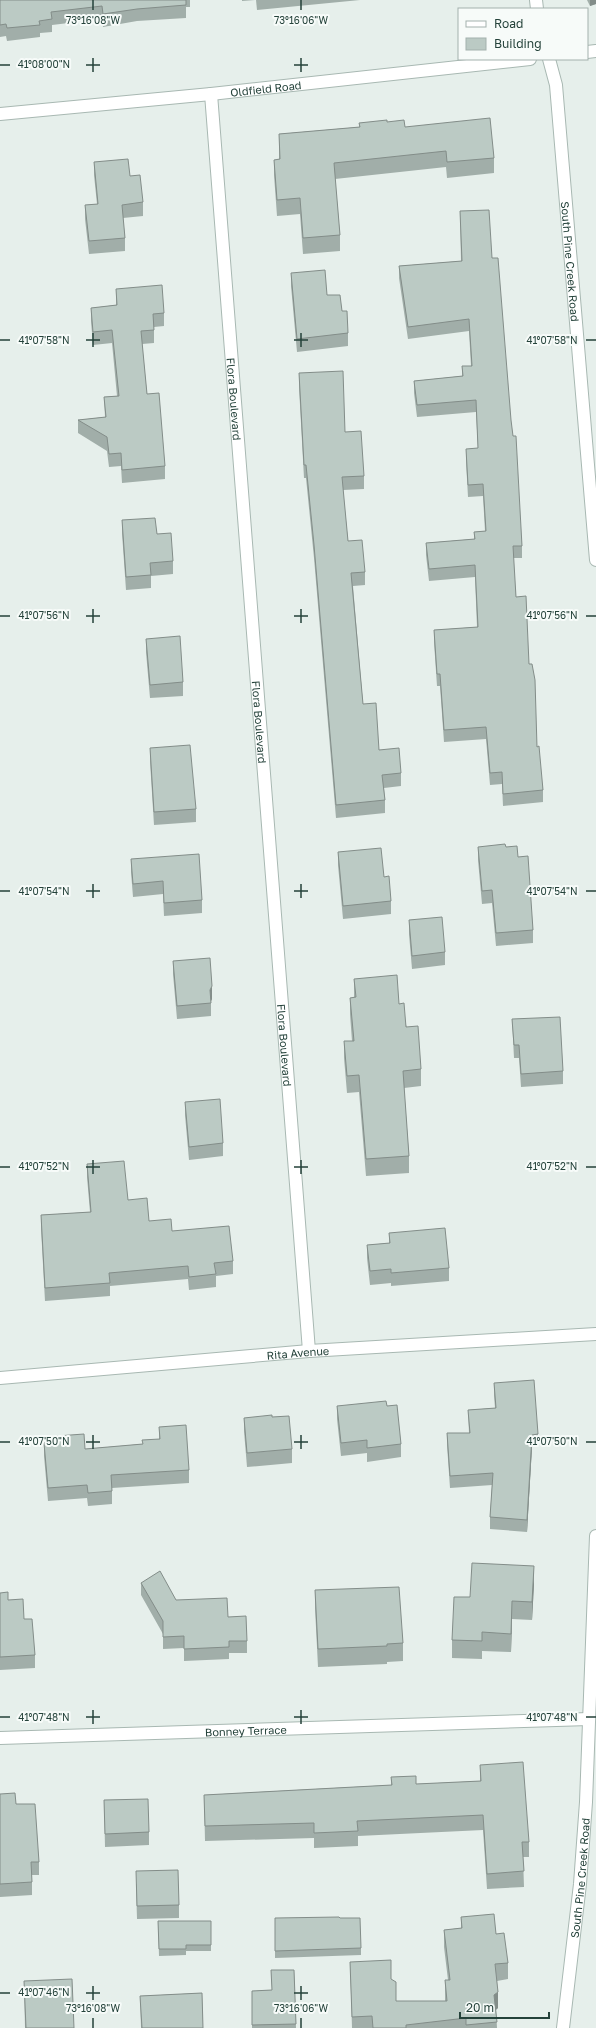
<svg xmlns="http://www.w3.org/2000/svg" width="596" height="2028" font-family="'Golos Text',sans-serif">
<rect width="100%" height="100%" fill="#e6efeb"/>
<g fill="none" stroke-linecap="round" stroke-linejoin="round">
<g stroke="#a8b8b2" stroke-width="14">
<g id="minor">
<path d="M536,0L537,9"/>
<path d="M587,52L596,51"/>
<path id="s1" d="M549,59L556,85L596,560"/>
<path id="s2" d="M211,94L309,1351"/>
<path id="s3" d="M0,114L211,94L530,59"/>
<path id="s4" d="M0,1378L309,1351L596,1334"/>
<path id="s5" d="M0,1738L589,1719"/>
<path id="s6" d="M563,2028L580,1884L586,1802L596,1536"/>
</g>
</g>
<use href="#minor" stroke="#fff" stroke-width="12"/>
</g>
<g fill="#a1aea9">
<path d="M0,0H195H190V7H186V18L137,21L103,27L102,19L52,25V32L40,33V37L7,41L6,36L0,37Z"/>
<path d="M242,0H255L242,1Z"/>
<path d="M256,0H360L257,10Z"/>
<path d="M587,0H596V4L590,6Z"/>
<path d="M387,122L405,127L494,158V173L447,178L446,167L335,179L340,235V251L303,254L300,214L277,216L274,175V160L279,159V134L359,127V123Z"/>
<path d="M94,162L143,202V216L123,218L125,238V251L89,254L85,219V205L97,204L94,175Z"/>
<path d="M460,211L492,258L522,546V558H513L516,597L529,664L537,747L543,790V802L503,806L502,784L490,785L486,739L444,742L440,686H437L434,642V630L477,627L475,577L429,581L426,555V543L474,539V532L485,531L483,496L468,497L466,461V449H478L476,412L417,417L414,393V381L462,376V366H471L469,331L408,339L399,278V266L461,261Z"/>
<path d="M291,273L327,295L342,311L348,333V346L297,352L291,286Z"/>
<path d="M116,289L164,313V326L154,327V343L142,344L147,394L165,466V479L122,483L121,466L109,467L107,451L78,433V420L105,417L104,397L117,396L112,343L93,345L91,321V308L116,305Z"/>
<path d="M299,373L345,432L364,476V489L343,490L348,541L365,572V585L353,586L363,704L379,750L401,773V786L384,788L385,800V813L336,818L314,558L306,478H304L299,387Z"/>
<path d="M122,520L157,534L173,561V574L151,576V588L126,590L122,533Z"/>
<path d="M146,639L183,682V696L150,698L146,652Z"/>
<path d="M150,748L196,809V822L154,825L150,761Z"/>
<path d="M478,847H506L518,857L533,930V943L496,946L492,903L482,904L478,860Z"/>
<path d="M338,852L384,877L391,901V914L343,919L338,865Z"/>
<path d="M131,859L202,900V913L164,916L163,894L133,897L131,872Z"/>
<path d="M409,920L445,952V965L412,969L409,934Z"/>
<path d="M173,961L212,999L211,1001V1016L177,1019L173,974Z"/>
<path d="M354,979L399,1004L421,1069V1086L404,1088L409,1156V1173L366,1176L359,1092L347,1093L344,1058V1041H352L350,1014V998L354,997Z"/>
<path d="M512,1019L563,1071V1084L521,1087L519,1058H514Z"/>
<path d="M185,1102L223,1143V1156L189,1160L185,1115Z"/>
<path d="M87,1164L128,1200L149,1221L172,1231L233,1261V1274L216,1276V1287L189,1290L188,1279L110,1286V1296L45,1301L41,1228V1215L90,1212L87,1177Z"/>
<path d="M389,1233L449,1268V1281L391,1286V1283L370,1285L367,1258V1245L389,1243Z"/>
<path d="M494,1383L538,1434V1446L532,1447L527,1532L490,1529V1517L492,1485L450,1488L447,1445V1433H469L468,1410L495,1408L494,1395Z"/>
<path d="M337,1406H387L401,1444V1457L367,1462V1453L341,1456L337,1419Z"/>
<path d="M272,1417L292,1449V1463L247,1467L244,1431V1418Z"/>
<path d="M159,1427L189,1470V1483L112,1488V1504L88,1506L87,1498L48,1501L44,1456V1443L57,1442V1436L85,1449L142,1444L159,1439Z"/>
<path d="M141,1583L176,1600L228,1617L247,1641V1653H229V1659L184,1661V1648L163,1649V1634L141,1595Z"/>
<path d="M534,1584L532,1620L512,1619L511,1652L482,1651V1659L452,1658V1640L470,1597Z"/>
<path d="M315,1590L403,1643V1661L387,1662V1664L318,1667L315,1608Z"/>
<path d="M0,1593L8,1600L24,1619L35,1655V1668L0,1670Z"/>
<path d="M480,1765L529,1842V1857H523L524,1887L487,1889L483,1830L358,1836V1846L314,1848V1838L205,1841L204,1795L391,1785V1777L416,1784L480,1781Z"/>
<path d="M0,1794L16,1804L39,1862V1875H32V1895L0,1897Z"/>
<path d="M104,1800L149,1832V1845L105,1847Z"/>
<path d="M136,1884L179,1905V1918L137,1919Z"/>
<path d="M461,1917L496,1934L508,1963V1979L497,1981L498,2008L496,2010L497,2028H352L350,1962L391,1979L396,2001H445V1980H448L444,1947V1930L461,1928Z"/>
<path d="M275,1918H340L361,1948V1955L275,1958Z"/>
<path d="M158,1921H211V1951H186V1955L159,1956Z"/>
<path d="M271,1970H294L296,2028H252V1991L272,1990Z"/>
<path d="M24,1981L74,2028H25Z"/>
<path d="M202,1993L203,2028H141L140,1996Z"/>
</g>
<g fill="#838d89">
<path d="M590,0H596V4L590,6Z"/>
<path d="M212,986V999L210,1003V990Z"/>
<path d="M532,1435V1447L527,1532V1520Z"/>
<path d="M534,1566V1584L532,1620V1602Z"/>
<path d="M512,1601V1619L511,1652V1634Z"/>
<path d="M498,1992V2008L494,2011V1995Z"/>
</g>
<g fill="#bbcac4" stroke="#838d89">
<path d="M0,0H186V5L137,9L103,14L102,6L51,12L52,19L39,21L40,25L7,28L6,24L0,25Z"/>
<path d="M490,118L494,158L447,162L446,151L334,163L340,235L303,238L300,198L277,200L274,160L280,159L279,134L360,127L359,123L387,120V122L404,120L405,127Z"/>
<path d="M128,159L130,176L140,175L143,202L122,205L125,238L89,241L85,205L98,204L94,162Z"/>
<path d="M489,210L492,258H498L511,420L513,436H516L522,546H513L516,597L526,596L529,664H532L535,680L537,747L539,746L543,790L503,794L502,772L490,773L486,727L444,730L440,674H437L434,630L478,627L475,565L429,569L426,543L475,539L474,532L486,531L483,484L468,485L466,449L478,448L476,400L417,405L414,381L463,376L462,366H472L469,319L408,327L399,266L462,261L460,211Z"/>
<path d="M325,270L327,295H340L342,311H347L348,333L297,339L291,273Z"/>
<path d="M162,285L164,313L153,314L154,330L141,331L147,394L159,393L165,466L122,470L121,453L109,454L107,437L78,420L106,417L104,397L119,396L112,330L93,332L91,308L117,305L116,289Z"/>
<path d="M343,371L345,432L361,431L364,476L342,477L348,541L362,540L365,572L351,573L363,704L376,703L379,750L399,748L401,773L382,775L385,800L336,805L314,545L306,465H304L299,373Z"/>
<path d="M155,518L157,534L171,533L173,561L150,563L151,575L126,577L122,520Z"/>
<path d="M180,636L183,682L150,685L146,639Z"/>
<path d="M190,745L196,809L154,812L150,748Z"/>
<path d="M505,844L506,847L517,846L518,857L528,856L533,930L496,933L492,890L482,891L478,847Z"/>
<path d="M381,848L384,877L389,876L391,901L343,906L338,852Z"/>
<path d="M199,854L202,900L164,903L163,881L133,884L131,859Z"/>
<path d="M442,917L445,952L412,956L409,920Z"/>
<path d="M210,958L212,986L210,990L211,1003L177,1006L173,961Z"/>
<path d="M397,975L399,1004L404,1003L406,1027L418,1026L421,1069L403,1071L409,1156L366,1159L359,1075L347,1076L344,1041H354L350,998L356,997L354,979Z"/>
<path d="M560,1017L563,1071L521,1074L519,1045H514L512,1019Z"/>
<path d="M220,1099L223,1143L189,1147L185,1102Z"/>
<path d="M124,1161L128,1200L147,1198L149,1221L171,1219L172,1231L229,1226L233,1261L214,1263L216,1274L189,1277L188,1266L109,1273L110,1283L45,1288L41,1215L91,1212L87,1164Z"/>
<path d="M445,1228L449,1268L391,1273V1269L370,1271L367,1245L390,1243L389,1233Z"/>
<path d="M534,1380L538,1434L532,1435L527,1520L490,1517L493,1473L450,1476L447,1433H470L468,1410L496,1408L494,1383Z"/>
<path d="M386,1401L387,1406L397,1405L401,1444L367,1448V1440L341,1443L337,1406Z"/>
<path d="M272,1415V1417L289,1416L292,1449L247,1453L244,1418Z"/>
<path d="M186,1425L189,1470L111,1475L112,1491L88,1493L87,1485L48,1488L44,1443L58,1442L57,1436L84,1434L85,1449L143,1444L142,1440L160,1439L159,1427Z"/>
<path d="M472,1563L534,1566L532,1602L512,1601L511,1634L482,1632V1641L452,1640L454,1597H470Z"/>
<path d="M160,1571L176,1600L227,1598L228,1617L246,1616L247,1641H229V1647L184,1649V1636L163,1637V1621L141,1583Z"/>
<path d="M399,1587L403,1643L387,1644V1646L318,1649L315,1590Z"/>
<path d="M8,1592V1600L23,1599L24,1619H32L35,1655L0,1657V1593Z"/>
<path d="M523,1762L529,1842H522L524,1871L487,1874L483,1815L357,1821L358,1831L314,1833V1823L205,1826L204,1795L392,1785L391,1777L416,1776V1784L481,1781L480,1765Z"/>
<path d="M15,1793L16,1804H35L39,1862H31L32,1882L0,1884V1794Z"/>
<path d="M148,1799L149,1832L105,1834L104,1800Z"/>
<path d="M178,1870L179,1905L137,1906L136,1871Z"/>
<path d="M494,1914L496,1934L504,1933L508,1963L495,1964L498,1992L494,1995L497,2022L466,2025V2018L406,2025V2028H373L372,2016L352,2017L350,1962L391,1960V1979L396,1982V2001H447L445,1980H450L444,1930L462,1928L461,1917Z"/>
<path d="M339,1917L340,1918H360L361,1948L275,1951V1918Z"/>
<path d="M158,1921H211V1945H186V1949H159Z"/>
<path d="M271,1970H294L296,2024L252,2025V1991L272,1990Z"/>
<path d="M72,1979L74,2028H26L24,1981Z"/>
<path d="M202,1993L203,2028H142L140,1996Z"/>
</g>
<path fill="none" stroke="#24423a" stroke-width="1.5" d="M93,0V10M301,0V10M93,58V72M301,58V72M0,65H10M86,65H100M294,65H308M93,333V347M301,333V347M0,340H10M86,340H100M294,340H308M586,340H596M93,609V623M301,609V623M0,616H10M86,616H100M294,616H308M586,616H596M93,884V898M301,884V898M0,891H10M86,891H100M294,891H308M586,891H596M93,1160V1174M301,1160V1174M0,1167H10M86,1167H100M294,1167H308M586,1167H596M93,1435V1449M301,1435V1449M0,1442H10M86,1442H100M294,1442H308M586,1442H596M93,1710V1724M301,1710V1724M0,1717H10M86,1717H100M294,1717H308M586,1717H596M93,1986V2000M301,1986V2000M0,1993H10M86,1993H100M294,1993H308M93,2018V2028M301,2018V2028"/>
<g text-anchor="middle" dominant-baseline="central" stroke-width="4" stroke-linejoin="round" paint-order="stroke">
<g font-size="11" fill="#24423a" stroke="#f7fbf9">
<text stroke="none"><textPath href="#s3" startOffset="267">Oldfield Road</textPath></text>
<text stroke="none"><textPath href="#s1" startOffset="204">South Pine Creek Road</textPath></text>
<text stroke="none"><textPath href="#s2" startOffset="306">Flora Boulevard</textPath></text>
<text stroke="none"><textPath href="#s2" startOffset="630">Flora Boulevard</textPath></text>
<text stroke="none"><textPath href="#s2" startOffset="954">Flora Boulevard</textPath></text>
<text stroke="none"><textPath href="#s4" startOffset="299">Rita Avenue</textPath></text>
<text stroke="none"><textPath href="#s5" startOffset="246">Bonney Terrace</textPath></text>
<text stroke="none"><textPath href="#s6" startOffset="151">South Pine Creek Road</textPath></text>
</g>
</g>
<g font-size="10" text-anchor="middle" fill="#24423a" stroke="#f7fbf9" stroke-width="4" stroke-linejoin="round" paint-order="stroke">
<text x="93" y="24">73°16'08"W</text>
<text x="301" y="24">73°16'06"W</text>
<text x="44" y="68">41°08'00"N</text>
<text x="44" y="344">41°07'58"N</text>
<text x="552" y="344">41°07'58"N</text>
<text x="44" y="619">41°07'56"N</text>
<text x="552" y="619">41°07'56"N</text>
<text x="44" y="895">41°07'54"N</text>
<text x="552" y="895">41°07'54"N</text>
<text x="44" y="1170">41°07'52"N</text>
<text x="552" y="1170">41°07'52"N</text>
<text x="44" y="1445">41°07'50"N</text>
<text x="552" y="1445">41°07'50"N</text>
<text x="44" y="1721">41°07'48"N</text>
<text x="552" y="1721">41°07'48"N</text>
<text x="44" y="1996">41°07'46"N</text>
<text x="93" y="2012">73°16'08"W</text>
<text x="301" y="2012">73°16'06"W</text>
</g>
<rect x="458" y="8" width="130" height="52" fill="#f7fbf9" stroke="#a3b1ad"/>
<rect x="466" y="21" width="20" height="6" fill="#ffffff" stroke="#a3b1ad"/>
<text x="494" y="28" font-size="12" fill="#24423a">Road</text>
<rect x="466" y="38" width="20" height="12" fill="#bbcac4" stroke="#a3b1ad"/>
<text x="494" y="48" font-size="12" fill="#24423a">Building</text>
<path d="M460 2012v6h89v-6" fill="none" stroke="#24423a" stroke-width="2"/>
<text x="466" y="2012" font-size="12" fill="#24423a" stroke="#f7fbf9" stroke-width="3" paint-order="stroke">20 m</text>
</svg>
